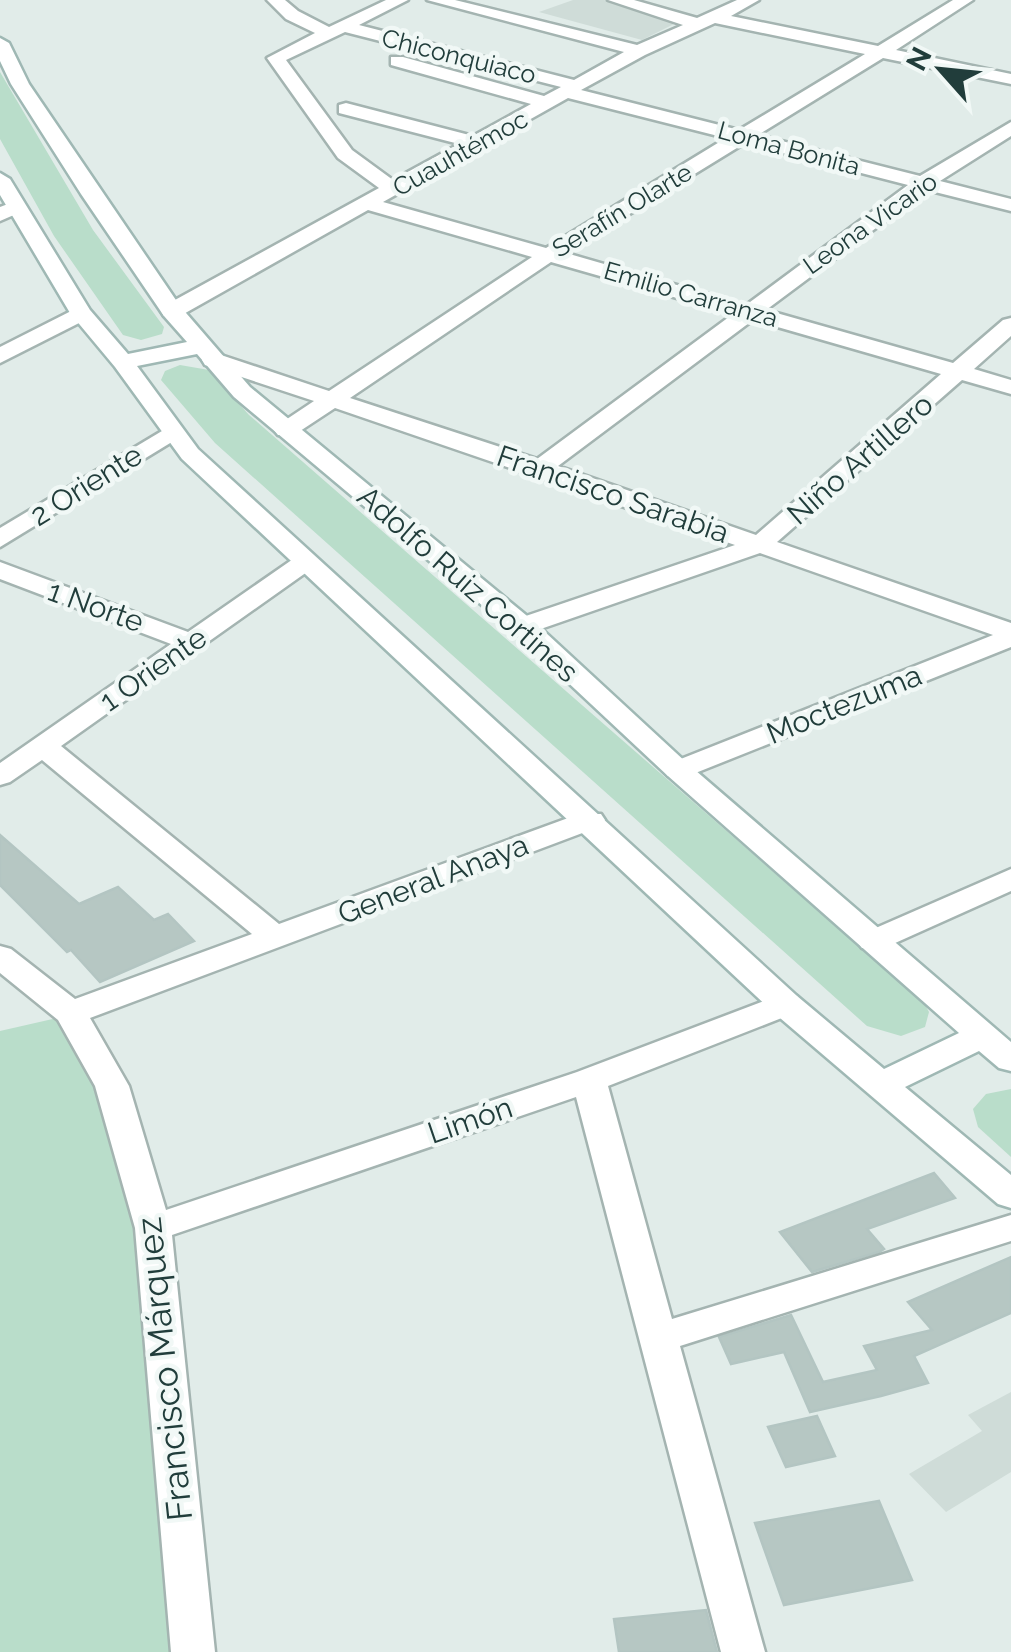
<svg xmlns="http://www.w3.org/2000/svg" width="1011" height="1652" font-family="Raleway,sans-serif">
<rect width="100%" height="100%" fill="#e1ece9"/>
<g fill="#cfdcd8">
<path d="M573,0H604L678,22L642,40L539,12Z"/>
<path d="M1011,1392V1472L946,1512L909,1474L982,1431L968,1415Z"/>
</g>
<g fill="#b9ddca">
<path d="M0,72L93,230L164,327L162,334L141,340L123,335L54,236L0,139Z"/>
<path d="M180,365L209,370L249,415L924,1003L929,1012L925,1027L901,1036L867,1026L215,443L161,380L165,371Z"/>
<path d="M57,1018L97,1094L134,1224L170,1652H0V1031Z"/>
<path d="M1011,1089V1157L978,1127L973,1109L986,1094Z"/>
</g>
<g fill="#b6c7c3" stroke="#b3c5c2" stroke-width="2.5">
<path d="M0,835L79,904L118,887L154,920L168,914L194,941L100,982L71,950L67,952L0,885Z"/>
<path d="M934,1173L955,1198L867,1229L884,1249L879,1252L812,1272L780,1232Z"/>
<path d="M1011,1257V1313L914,1356L928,1383L881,1396L810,1412L784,1352L731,1364L719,1337L791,1315L823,1382L877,1370L864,1346L932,1330L908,1302Z"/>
<path d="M817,1416L835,1456L786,1467L768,1427Z"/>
<path d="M879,1501L912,1580L784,1605L755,1523Z"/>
<path d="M706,1610L717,1652H619L614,1619Z"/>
</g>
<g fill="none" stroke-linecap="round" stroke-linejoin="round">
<g stroke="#a4b4b1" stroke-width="5">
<g id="minor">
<path d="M267,0H285L298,11L329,27L386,0H408L359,25L574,80L624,52L427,0H455L637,45L683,25L608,0H634L697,18L737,0H759L731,16L878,46L953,0H973L896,50L1011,74V84L883,58L758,135L920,176L1011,122V136L940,181L1011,199V211L927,190L766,310L953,363L1003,320L1011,318V336L974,369L1011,380V394L962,380L777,542L1011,623V647L688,776H668L663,770L668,764L993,635L760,553L532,632H514L510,626L514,620L735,545L335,408L294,435H278L274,430L278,425L314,401L205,365L202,360L205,355H221L329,391L532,257L368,210L180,316H164L161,311L164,306L379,188L338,158L267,58L315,33L286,19ZM715,23L865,54L739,130L581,90L645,55ZM345,32L561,87L544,96L403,57H391V65L531,104L473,136L346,103L339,105V113L459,144L393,180L352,150L286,60ZM568,98L726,138L546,248L383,202ZM745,143L908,185L746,305L566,253ZM551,262L733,314L537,459L350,398ZM753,320L941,374L756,535L558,466Z"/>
<path d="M16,201L23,203V211L0,221V207Z"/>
<path d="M81,306L92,313L89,318L0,363V347Z"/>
<path d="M172,425L180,427L184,432L180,437L0,547V528Z"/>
<path d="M305,554L318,562L314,567L61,746L279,924L579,814H601L605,820L601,826L90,1018L129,1086L166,1210L577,1072L785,993L797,996L801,1004L797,1012L608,1086L672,1319L1011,1215V1241L680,1346L765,1652H721L576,1097L172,1235L215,1652H171L135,1228L95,1086L58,1020L0,973V946L11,949L75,999L252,934L42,760L10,782L0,785V763L171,644L0,579V562L188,632L296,557Z"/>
<path d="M1011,869V891L884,948H862L857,941L862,934Z"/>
</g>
</g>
<g stroke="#9fb8b4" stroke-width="5">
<path id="secondary" d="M0,38L9,43L29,84L180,306L250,387L532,620L688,764L1011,1042V1071L999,1068L979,1051L905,1087L1011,1175V1208L998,1204L773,1012L182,459L115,367L70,313L0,195V173L10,179L90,310L128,354L187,342L164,316L81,194L11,84L0,61ZM197,354L234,397L514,632L668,776L959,1033L884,1069L797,996L198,449L137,366Z"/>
</g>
<use href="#minor" fill="#fff" fill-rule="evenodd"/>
<use href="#secondary" fill="#fff" fill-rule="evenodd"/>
</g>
<g text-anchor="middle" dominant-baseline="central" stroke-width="9" stroke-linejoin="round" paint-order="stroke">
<g font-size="25" fill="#213d3b" stroke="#f1f8f6">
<text transform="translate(459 56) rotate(14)">Chiconquiaco</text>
<text transform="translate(789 148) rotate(15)">Loma Bonita</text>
<text transform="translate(460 153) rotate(-29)">Cuauhtémoc</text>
<text transform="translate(622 210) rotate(-31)">Serafín Olarte</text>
<text transform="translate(870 223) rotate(-35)">Leona Vicario</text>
<text transform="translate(691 294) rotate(16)">Emilio Carranza</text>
</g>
<g font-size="30" fill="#213d3b" stroke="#f1f8f6">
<text transform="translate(860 459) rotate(-41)">Niño Artillero</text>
<text transform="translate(86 485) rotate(-32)">2 Oriente</text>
<text transform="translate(613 494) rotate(19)">Francisco Sarabia</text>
<text transform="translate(468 584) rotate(41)">Adolfo Ruiz Cortines</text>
<text transform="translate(96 606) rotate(20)">1 Norte</text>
<text transform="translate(153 669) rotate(-35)">1 Oriente</text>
<text transform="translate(844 704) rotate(-22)">Moctezuma</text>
<text transform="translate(433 879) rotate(-21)">General Anaya</text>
<text transform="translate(470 1120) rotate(-19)">Limón</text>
</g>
<g font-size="35" fill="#213d3b" stroke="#f1f8f6">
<text transform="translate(164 1369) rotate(-96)">Francisco Márquez</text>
</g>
</g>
<g transform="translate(941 70) rotate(297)" stroke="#f1f8f6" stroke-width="8" paint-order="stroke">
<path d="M0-8L18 38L0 25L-18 38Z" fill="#213d3b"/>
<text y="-15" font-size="28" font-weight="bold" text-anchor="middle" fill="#213d3b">N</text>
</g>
</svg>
